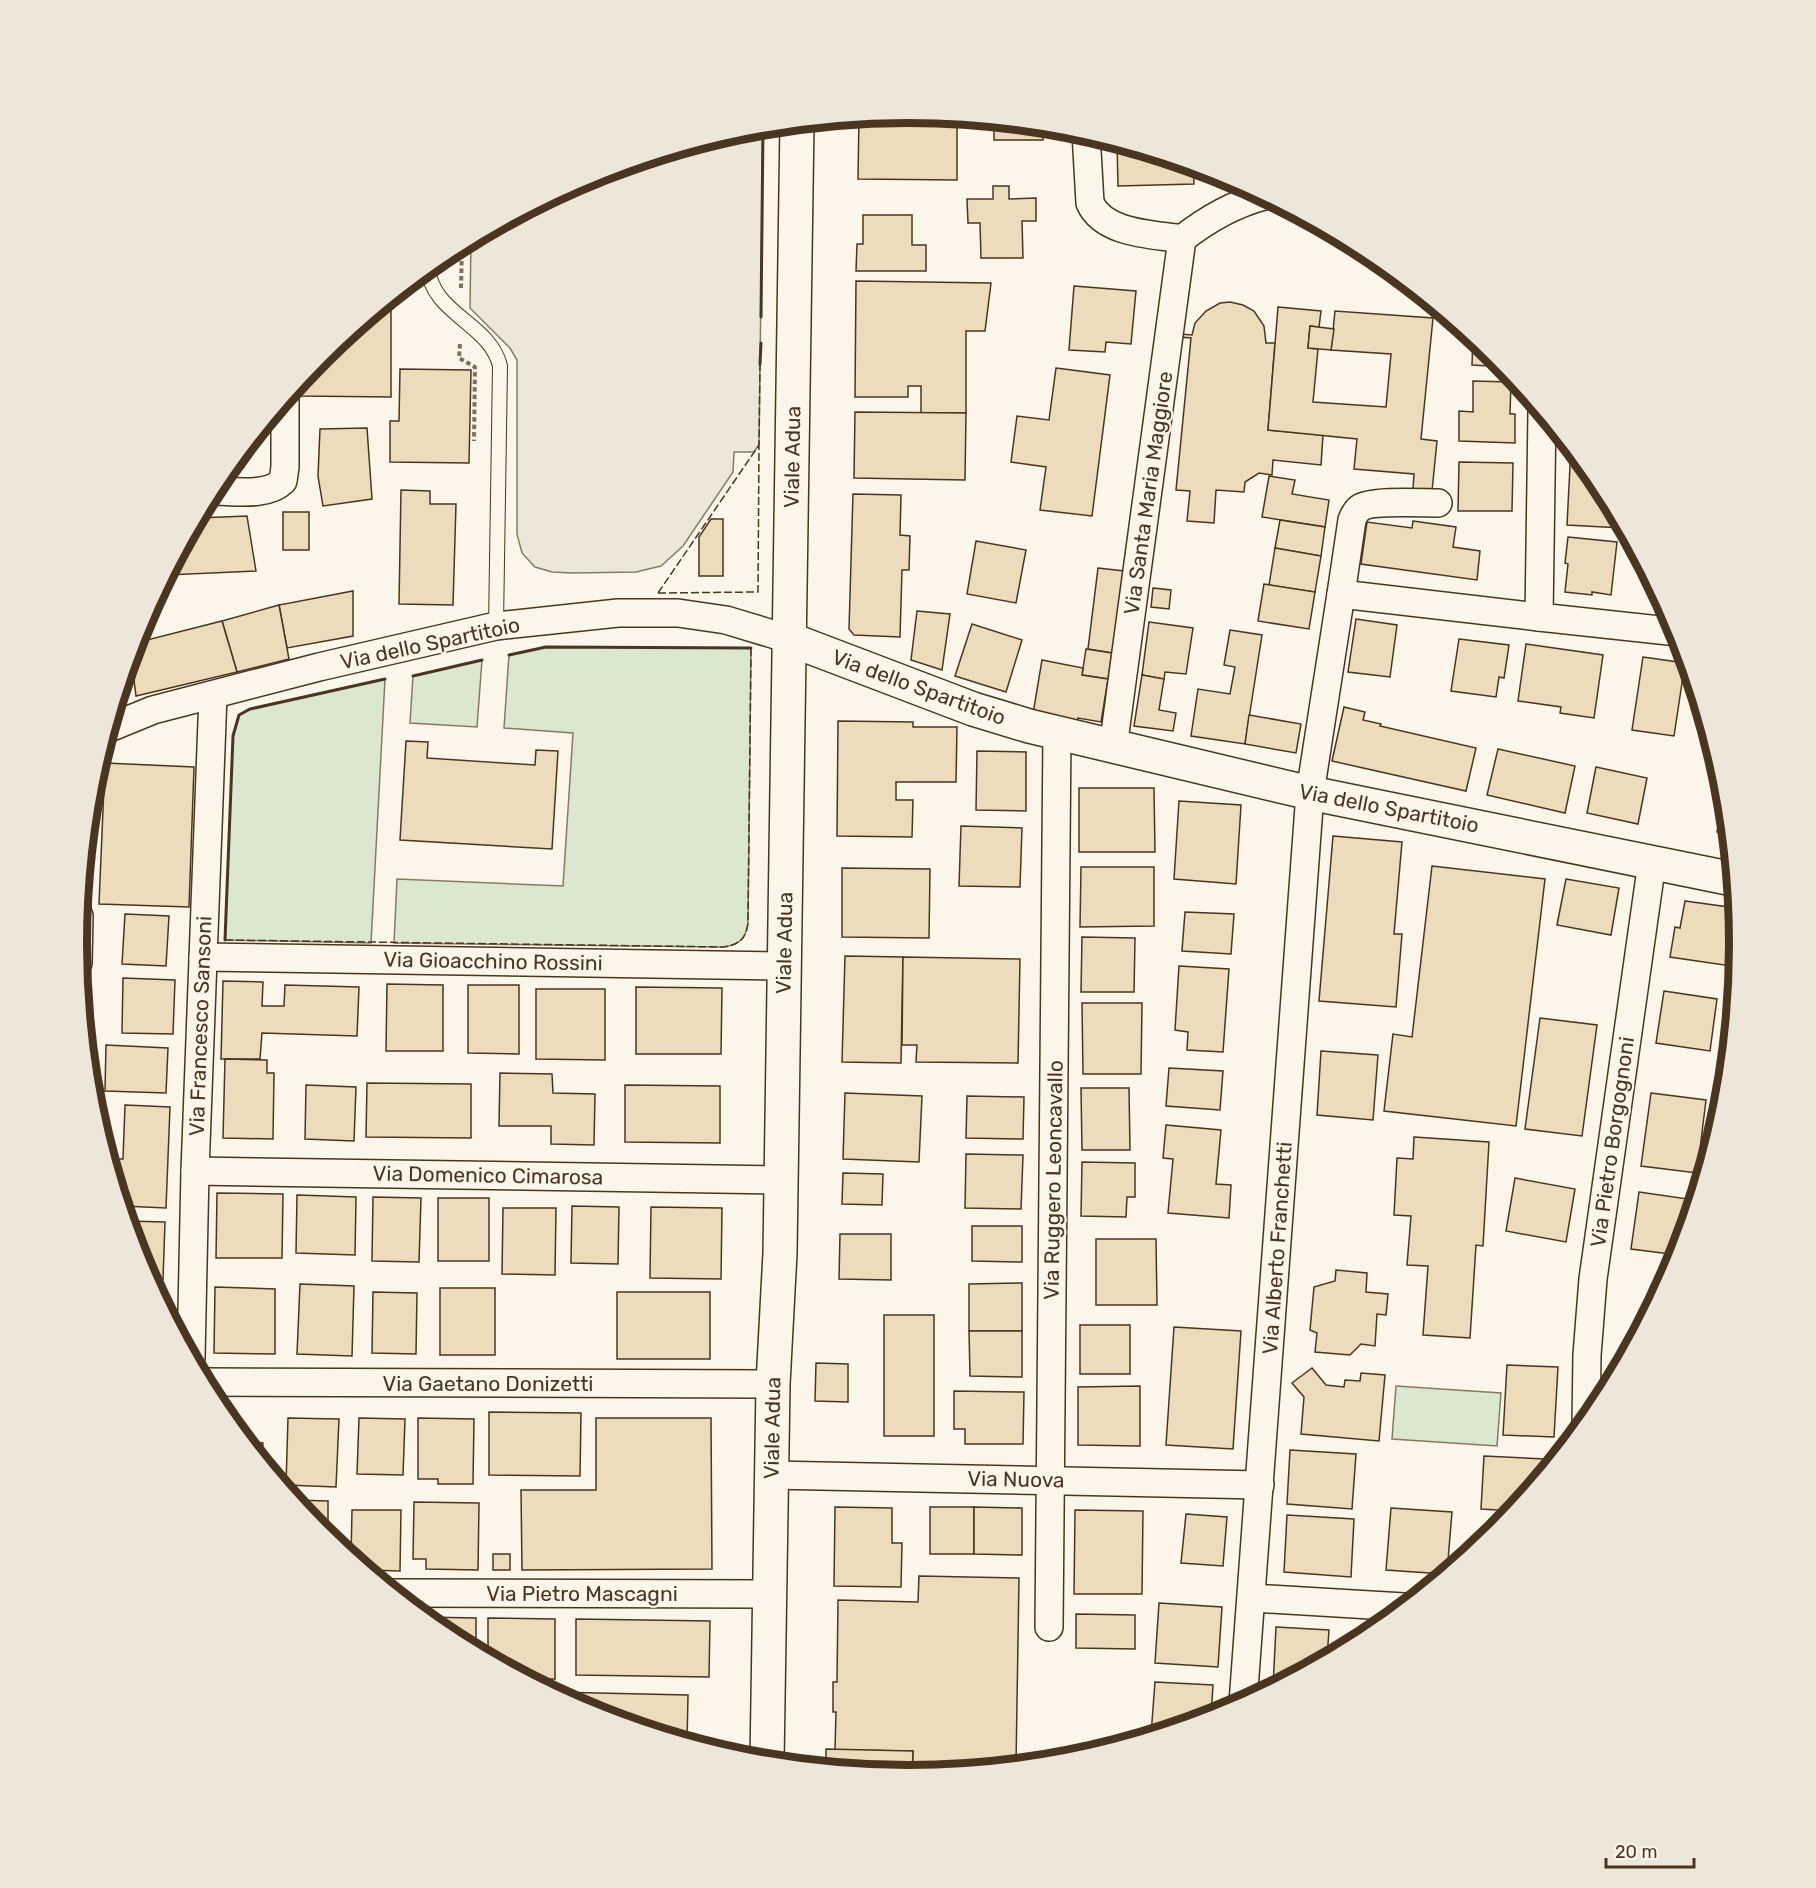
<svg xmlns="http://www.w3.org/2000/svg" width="1816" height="1888" font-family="Rubik,sans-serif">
<rect width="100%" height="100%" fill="#fbf6e9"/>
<g fill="#dce7d0" stroke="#887966" stroke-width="1.5">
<path d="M546,647L751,648L748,923C746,939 739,945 723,947L394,943L397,879L563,886L573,733L504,728L509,655Z"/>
<path d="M482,660L477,727L410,723L413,676Z"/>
<path d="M385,679L371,943L225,940L233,736L239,715L250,709Z"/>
<path d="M1396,1386L1501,1393L1497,1446L1392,1439Z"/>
</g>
<path fill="#ede7d9" stroke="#887966" stroke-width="1.5" d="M763,127L759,445L754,452H734L733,472L683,546L661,566L636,572L573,573L552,572L535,567L522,553L517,534V360L510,348L470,308L471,239L590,176L746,128Z"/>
<g fill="#ecdcbc" stroke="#4a3520" stroke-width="1.5">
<path d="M908,113L957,117V180L858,179L859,117Z"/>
<path d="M994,121L1043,126V140H994Z"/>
<path d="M1117,143L1193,166L1194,184L1118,186Z"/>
<path d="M993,186H1009V199L1036,198V221H1022L1023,258H981L980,223H968L967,199H993Z"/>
<path d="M863,215H912V245H926V271H856L857,244H863Z"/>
<path d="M856,281L991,283L985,331H966V413H921V386H908V397H855Z"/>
<path d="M1074,286L1136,291L1131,344L1106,342L1105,352L1069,350Z"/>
<path d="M391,298V397L300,396V381L320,356Z"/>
<path d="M1230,302L1243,305L1254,311L1264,326L1266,343H1275L1268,430L1323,435L1321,465L1273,460L1272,475L1259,473L1245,482L1244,492L1216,490L1214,523L1187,521L1190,491L1176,490L1191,338L1180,337V334L1192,335L1195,323L1206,311L1220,303Z"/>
<path d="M1278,307L1321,311L1319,327L1310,326L1308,348L1318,349L1313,402L1386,407L1391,354L1331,350L1335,311L1433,318L1421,439L1437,441L1432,491L1413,489L1414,474L1354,469L1357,439L1268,430Z"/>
<path d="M1310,326L1334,329L1331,350L1308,348Z"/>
<path d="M1473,337L1496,356L1505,367L1472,365Z"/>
<path d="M1056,368L1110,375L1092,516L1040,510L1046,467L1011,462L1017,416L1049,420Z"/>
<path d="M400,369L471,370L469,463L390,462V421H399Z"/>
<path d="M1473,381L1511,382L1510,414H1515V443L1459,441V411L1473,412Z"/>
<path d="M855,412L966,413L965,480L854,478Z"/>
<path d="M367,428L372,499L323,506L318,476L320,429Z"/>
<path d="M1571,447L1600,482L1622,524V528L1567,525Z"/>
<path d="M244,449V467H229Z"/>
<path d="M1459,462L1513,463L1512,511H1458Z"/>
<path d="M1269,476L1295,480L1292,494L1329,500L1325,527L1262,517Z"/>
<path d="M401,490L430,491V504H456L453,605L399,604Z"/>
<path d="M853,494L901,495L900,535L910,536L909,570H902L900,637L854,635L849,629Z"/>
<rect x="283" y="512" width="26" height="38"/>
<path d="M247,516L256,571L167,575L198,518Z"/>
<path d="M711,519H723V576H699V537Z"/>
<path d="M1280,520L1325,527L1321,556L1275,548Z"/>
<path d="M1413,521L1456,527L1453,547L1480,551L1477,580L1361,564L1367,522L1412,528Z"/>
<path d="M1568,537L1617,542L1611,595L1592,592V595L1565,592L1568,564L1565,563Z"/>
<path d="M976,541L1026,550L1016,603L967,594Z"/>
<path d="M1275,548L1321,556L1315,592L1269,585Z"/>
<path d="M1098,568L1124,571L1112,653L1088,649Z"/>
<path d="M1264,584L1315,592L1309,629L1258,621Z"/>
<path d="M1153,588L1171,590L1169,609L1151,607Z"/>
<path d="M353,591V636L287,648L279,605Z"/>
<path d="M279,605L289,659L237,672L222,621Z"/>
<path d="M917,611L950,614L942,670L911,660Z"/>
<path d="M1356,619L1397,625L1390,677L1348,672Z"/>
<path d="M222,621L237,672L136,696L131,656L135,643Z"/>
<path d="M1149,622L1193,628L1186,674L1165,672L1164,679L1142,675Z"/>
<path d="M972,624L1022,640L1006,692L955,676Z"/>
<path d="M1230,630L1262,635L1245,744L1191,736L1198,689L1230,694L1235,667L1224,665Z"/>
<path d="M1459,639L1509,645L1504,678L1499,677L1496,697L1451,691Z"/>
<path d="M1526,644L1603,655L1594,718L1560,713L1561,707L1518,701Z"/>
<path d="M1086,649L1112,653L1108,679L1082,675Z"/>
<path d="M1643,657L1685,663L1674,736L1632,730Z"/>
<path d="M1042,660L1083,668L1082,675L1108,679L1101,722L1078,718L1077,722L1033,714Z"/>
<path d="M1142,675L1164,679L1159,710L1176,713L1173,731L1134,726Z"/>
<path d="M1344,707L1365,712L1363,720L1381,724L1380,726L1476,748L1466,791L1332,761Z"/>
<path d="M1249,715L1301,724L1296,753L1245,744Z"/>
<path d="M838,721L913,722V727H957L956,782H896V800H913L912,837L837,836Z"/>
<path d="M406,741L428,742L427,758L535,765L536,750L558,751L552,849L400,840Z"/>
<path d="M1498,749L1575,766L1565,813L1487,795Z"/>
<path d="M977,751L1026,752V811L976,810Z"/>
<path d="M105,763L194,767L189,907L99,904Z"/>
<path d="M1596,767L1647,778L1638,824L1587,813Z"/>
<path d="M1079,788H1154L1155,852H1079Z"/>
<path d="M1724,791L1729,834L1717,832Z"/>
<path d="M1179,801L1241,805L1236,884L1174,879Z"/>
<path d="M961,826L1022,828L1020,887L959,886Z"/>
<path d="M1333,836L1402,842L1394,934H1402L1396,1007L1319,1001Z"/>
<path d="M1432,866L1545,879L1516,1126L1384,1111L1393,1034L1412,1037Z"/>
<path d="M1081,867H1154V926L1080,927Z"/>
<path d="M842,868L930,869L929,938L842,937Z"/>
<path d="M1566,879L1619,888L1611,935L1557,925Z"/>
<path d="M1685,901L1736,908L1738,925L1731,966L1670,957L1675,927L1680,928Z"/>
<path d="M1185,912L1234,914L1231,954L1182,951Z"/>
<path d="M125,914L169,916L166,966L122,964Z"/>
<path d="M1082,937L1135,938L1134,992H1081Z"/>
<path d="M845,956L903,957L901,1063L842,1062Z"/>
<path d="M903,957L1020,959L1018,1063L916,1062L917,1045H902Z"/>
<path d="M1179,966L1229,969L1223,1052L1187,1050L1188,1032L1175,1030Z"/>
<path d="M123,978L175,980L173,1034L122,1033Z"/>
<path d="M223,981L263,982L262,1006H284L285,985L359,987L357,1036L262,1033L260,1059H221Z"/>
<path d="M387,984L443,985V1051H386Z"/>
<path d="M468,985H519V1054L468,1053Z"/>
<path d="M636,987L722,988L721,1054H636Z"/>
<path d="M536,989H605V1060L536,1059Z"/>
<path d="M1664,991L1717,999L1710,1051L1656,1043Z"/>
<path d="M1082,1003H1142L1141,1074H1083Z"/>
<path d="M1540,1018L1597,1025L1582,1136L1525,1129Z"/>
<path d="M106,1045L168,1048L166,1093L105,1091Z"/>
<path d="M1321,1051L1378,1055L1373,1120L1317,1115Z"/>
<path d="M225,1059L267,1060V1073H274L273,1139L223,1138Z"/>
<path d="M1169,1068L1223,1071L1220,1110L1166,1106Z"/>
<path d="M500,1073L552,1074L553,1093L595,1094L594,1145L551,1144V1126H499Z"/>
<path d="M367,1083L471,1084V1138L366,1137Z"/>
<path d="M306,1085L356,1087L354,1141L305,1139Z"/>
<path d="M625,1085L720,1086V1143L625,1142Z"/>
<path d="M1081,1088H1129L1130,1150H1082Z"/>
<path d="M845,1093L922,1096L919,1162L843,1159Z"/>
<path d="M1651,1093L1706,1100L1697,1173L1641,1166Z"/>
<path d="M967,1096L1024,1097L1023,1139L966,1138Z"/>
<path d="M125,1105L170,1107L166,1208L123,1206L116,1183L117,1159H123Z"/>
<path d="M1166,1125L1221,1130L1216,1184L1231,1185L1229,1218L1168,1213L1173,1159L1163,1158Z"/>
<path d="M1414,1137L1489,1142L1483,1246L1476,1245L1470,1338L1423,1335L1428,1266L1407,1265L1411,1216L1394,1215L1397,1158L1413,1159Z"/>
<path d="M966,1154L1023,1155L1021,1209L965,1208Z"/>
<path d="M1082,1162L1135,1163V1197H1127L1126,1217L1081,1216Z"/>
<path d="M843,1173L883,1174L882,1205L842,1204Z"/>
<path d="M1515,1178L1575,1189L1566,1242L1506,1231Z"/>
<path d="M1639,1192L1695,1200L1678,1255L1631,1249Z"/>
<path d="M217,1193L283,1194L282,1258H216Z"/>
<path d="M297,1195L356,1197L355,1255L296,1253Z"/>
<path d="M373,1197L421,1198L419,1262L372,1261Z"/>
<rect x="438" y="1198" width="51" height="63"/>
<path d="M572,1206L619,1207L618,1264L571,1263Z"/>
<path d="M651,1207L722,1208L721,1279L650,1278Z"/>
<path d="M503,1208H556L555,1275L502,1274Z"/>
<path d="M127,1221L165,1222L163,1279H149L140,1262Z"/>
<path d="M972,1226H1022V1262L972,1261Z"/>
<path d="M840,1234H891V1280L839,1279Z"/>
<path d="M1096,1239H1156L1157,1305H1096Z"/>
<path d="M1336,1270L1367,1273L1366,1292L1388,1294L1386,1315L1377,1314L1375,1346L1361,1344L1350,1355L1315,1352L1317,1333L1310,1330L1314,1287L1335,1281Z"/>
<path d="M1022,1283V1331H969V1284Z"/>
<path d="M300,1284L354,1286L352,1356L297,1354Z"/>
<path d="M215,1287L275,1289V1354L214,1353Z"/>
<rect x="440" y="1288" width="55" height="67"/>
<path d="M155,1291H163L162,1304Z"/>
<path d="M373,1292L417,1293L416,1354L372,1353Z"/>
<rect x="617" y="1292" width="93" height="67"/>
<rect x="884" y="1315" width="50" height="121"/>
<rect x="1080" y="1325" width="50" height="49"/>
<path d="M1174,1327L1241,1331L1233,1449L1166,1445Z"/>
<path d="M969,1331H1022V1377L970,1376Z"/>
<path d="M816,1363L848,1364V1402L815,1401Z"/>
<path d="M1507,1365L1558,1367L1554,1437L1503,1435Z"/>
<path d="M1312,1368L1326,1385L1344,1387L1345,1380L1360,1381L1361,1373L1385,1375L1379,1441L1301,1434L1304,1397L1292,1383Z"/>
<path d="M1140,1386V1446L1078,1445V1387Z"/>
<path d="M954,1391L1024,1392L1023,1444H965V1429H954Z"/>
<path d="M489,1412L581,1413L580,1476L489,1475Z"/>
<path d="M288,1418L339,1419L336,1487L286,1485Z"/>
<path d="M359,1418L405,1419L403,1475L357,1474Z"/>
<path d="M418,1418L474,1419L473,1484H438V1479H418Z"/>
<path d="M596,1418H711L712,1569L522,1570L521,1490H596Z"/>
<path d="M246,1442L263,1443L262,1461Z"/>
<path d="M1290,1450L1356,1454L1352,1509L1287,1504Z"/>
<path d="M1484,1456L1545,1459L1544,1473L1513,1511L1481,1509Z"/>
<path d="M294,1500L328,1501V1538L320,1532Z"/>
<path d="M414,1502L479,1503L478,1570L426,1569V1559H413Z"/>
<path d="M835,1507L892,1508V1543H902L901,1587L834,1586Z"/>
<rect x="930" y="1507" width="44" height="47"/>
<path d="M974,1507L1022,1508V1555L974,1554Z"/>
<path d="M1391,1508L1452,1512L1447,1572L1444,1574L1386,1570Z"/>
<path d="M352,1510H401L400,1571L366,1570L351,1558Z"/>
<path d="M1075,1510L1143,1511L1142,1594H1074Z"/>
<path d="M1186,1514L1227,1517L1223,1566L1181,1563Z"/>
<path d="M1287,1515L1354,1519L1351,1577L1284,1572Z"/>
<path d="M1488,1523L1502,1524L1486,1540Z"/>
<rect x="493" y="1554" width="17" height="16"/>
<path d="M919,1576L1019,1578L1016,1765L912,1775L913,1751L835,1750L836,1712H833V1682H837L838,1600L918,1602Z"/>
<path d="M1159,1603L1222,1607L1218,1667L1155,1663Z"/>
<path d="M1076,1614L1135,1615V1649L1076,1648Z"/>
<path d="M424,1617L476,1618V1651L446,1635Z"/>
<path d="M488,1618L555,1619V1679H527L488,1658Z"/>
<path d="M576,1619L710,1621L709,1677L576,1675Z"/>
<path d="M1276,1627L1329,1630L1327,1658L1273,1687Z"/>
<path d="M1155,1682L1213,1685L1211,1717L1151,1735Z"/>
<path d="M552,1692L688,1695L687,1742L589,1712Z"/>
<path d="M826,1749L913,1751L912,1775L826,1767Z"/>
</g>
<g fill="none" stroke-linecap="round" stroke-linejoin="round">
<g stroke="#4a3520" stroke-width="16">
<path id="lane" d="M428,267C431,314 490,323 500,366L496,626"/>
</g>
<g stroke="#4a3520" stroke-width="30">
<g id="street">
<path d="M1086,133L1090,203C1104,234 1152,234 1182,239C1206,220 1234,204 1264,196"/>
<path d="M212,491C234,491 267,497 283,481L285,467V399"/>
<path d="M1341,594L1352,520C1354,515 1356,511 1360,508C1371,500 1422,503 1438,503"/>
<path d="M1539,617L1678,632"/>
<path d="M109,728L153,710L319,667L496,626L618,613H678L726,620L789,639"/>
<path d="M1113,748L1182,239"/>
<path d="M203,957L784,966"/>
<path d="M78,963L79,916"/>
<path d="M195,1171L781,1180"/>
<path d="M191,1358L195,1171L213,695"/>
<path d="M204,1382L773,1384"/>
<path d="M1586,1423L1587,1355L1593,1279L1652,862"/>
<path d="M771,1475L1260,1485"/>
<path d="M394,1593L770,1594"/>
<path d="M1252,1598L1404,1607"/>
<path d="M1049,1627L1057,733"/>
<path d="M1243,1703L1310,793L1341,594L1539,617L1542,412"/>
</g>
</g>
<g stroke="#4a3520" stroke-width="36">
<g id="secondary">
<path d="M789,639L973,709L1029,726L1310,793L1733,879"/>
<path d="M767,1762L773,1384L780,1253L797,123"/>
</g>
</g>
<g stroke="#7f6f5c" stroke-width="4" stroke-dasharray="4.5 3" stroke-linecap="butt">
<path d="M461,288L462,244"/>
<path d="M460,344L459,358L475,367L474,441"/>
</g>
<use href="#lane" stroke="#fbf6e9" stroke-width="14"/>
<use href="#street" stroke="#fbf6e9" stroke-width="27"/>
<use href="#secondary" stroke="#fbf6e9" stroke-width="33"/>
<g stroke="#4a3520" stroke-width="1.5" stroke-dasharray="8 3" stroke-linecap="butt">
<path d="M658,593L759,445L760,364"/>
<path d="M658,593L758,592L759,446"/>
<path d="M225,940L723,947C739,945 746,939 748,923L751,648"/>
</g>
<g stroke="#4a3520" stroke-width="3">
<path d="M761,317L763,127"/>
<path d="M760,364L761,343"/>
<path d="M509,655L546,647L751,648"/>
<path d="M413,676L482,660"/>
<path d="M225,940L233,736L239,715L250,709L385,679"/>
</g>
</g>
<g text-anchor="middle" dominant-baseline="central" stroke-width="4.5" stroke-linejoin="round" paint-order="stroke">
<g font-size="21" fill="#4a3520" stroke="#fbf6e9">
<text transform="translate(792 457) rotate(-89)">Viale Adua</text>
<text transform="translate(1148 493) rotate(-82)">Via Santa Maria Maggiore</text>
<text transform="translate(430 643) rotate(-12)">Via dello Spartitoio</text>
<text transform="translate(919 687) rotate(20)">Via dello Spartitoio</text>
<text transform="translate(1389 808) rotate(11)">Via dello Spartitoio</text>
<text transform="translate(784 943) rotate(-89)">Viale Adua</text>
<text transform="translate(493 961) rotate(1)">Via Gioacchino Rossini</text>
<text transform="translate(200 1026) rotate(-88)">Via Francesco Sansoni</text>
<text transform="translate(1612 1142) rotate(-82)">Via Pietro Borgognoni</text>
<text transform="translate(488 1175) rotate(1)">Via Domenico Cimarosa</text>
<text transform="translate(1053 1180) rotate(-89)">Via Ruggero Leoncavallo</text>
<text transform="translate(1277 1248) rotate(-86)">Via Alberto Franchetti</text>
<text x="488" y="1383">Via Gaetano Donizetti</text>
<text transform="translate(772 1428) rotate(-89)">Viale Adua</text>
<text transform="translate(1016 1479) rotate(1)">Via Nuova</text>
<text x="582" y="1593">Via Pietro Mascagni</text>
</g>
</g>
<path d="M0 0H1816V1888H0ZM87 944a821 821 0 1 1 1642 0a821 821 0 1 1-1642 0Z" fill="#ede7d9" fill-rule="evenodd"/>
<path fill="none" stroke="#4a3520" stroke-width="8" d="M87 944a821 821 0 1 1 1642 0a821 821 0 1 1-1642 0Z"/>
<path d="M1606 1858v9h88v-9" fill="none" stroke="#4a3520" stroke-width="3"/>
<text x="1615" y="1858" font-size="18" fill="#4a3520" stroke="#fbf6e9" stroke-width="4.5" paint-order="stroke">20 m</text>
</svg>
